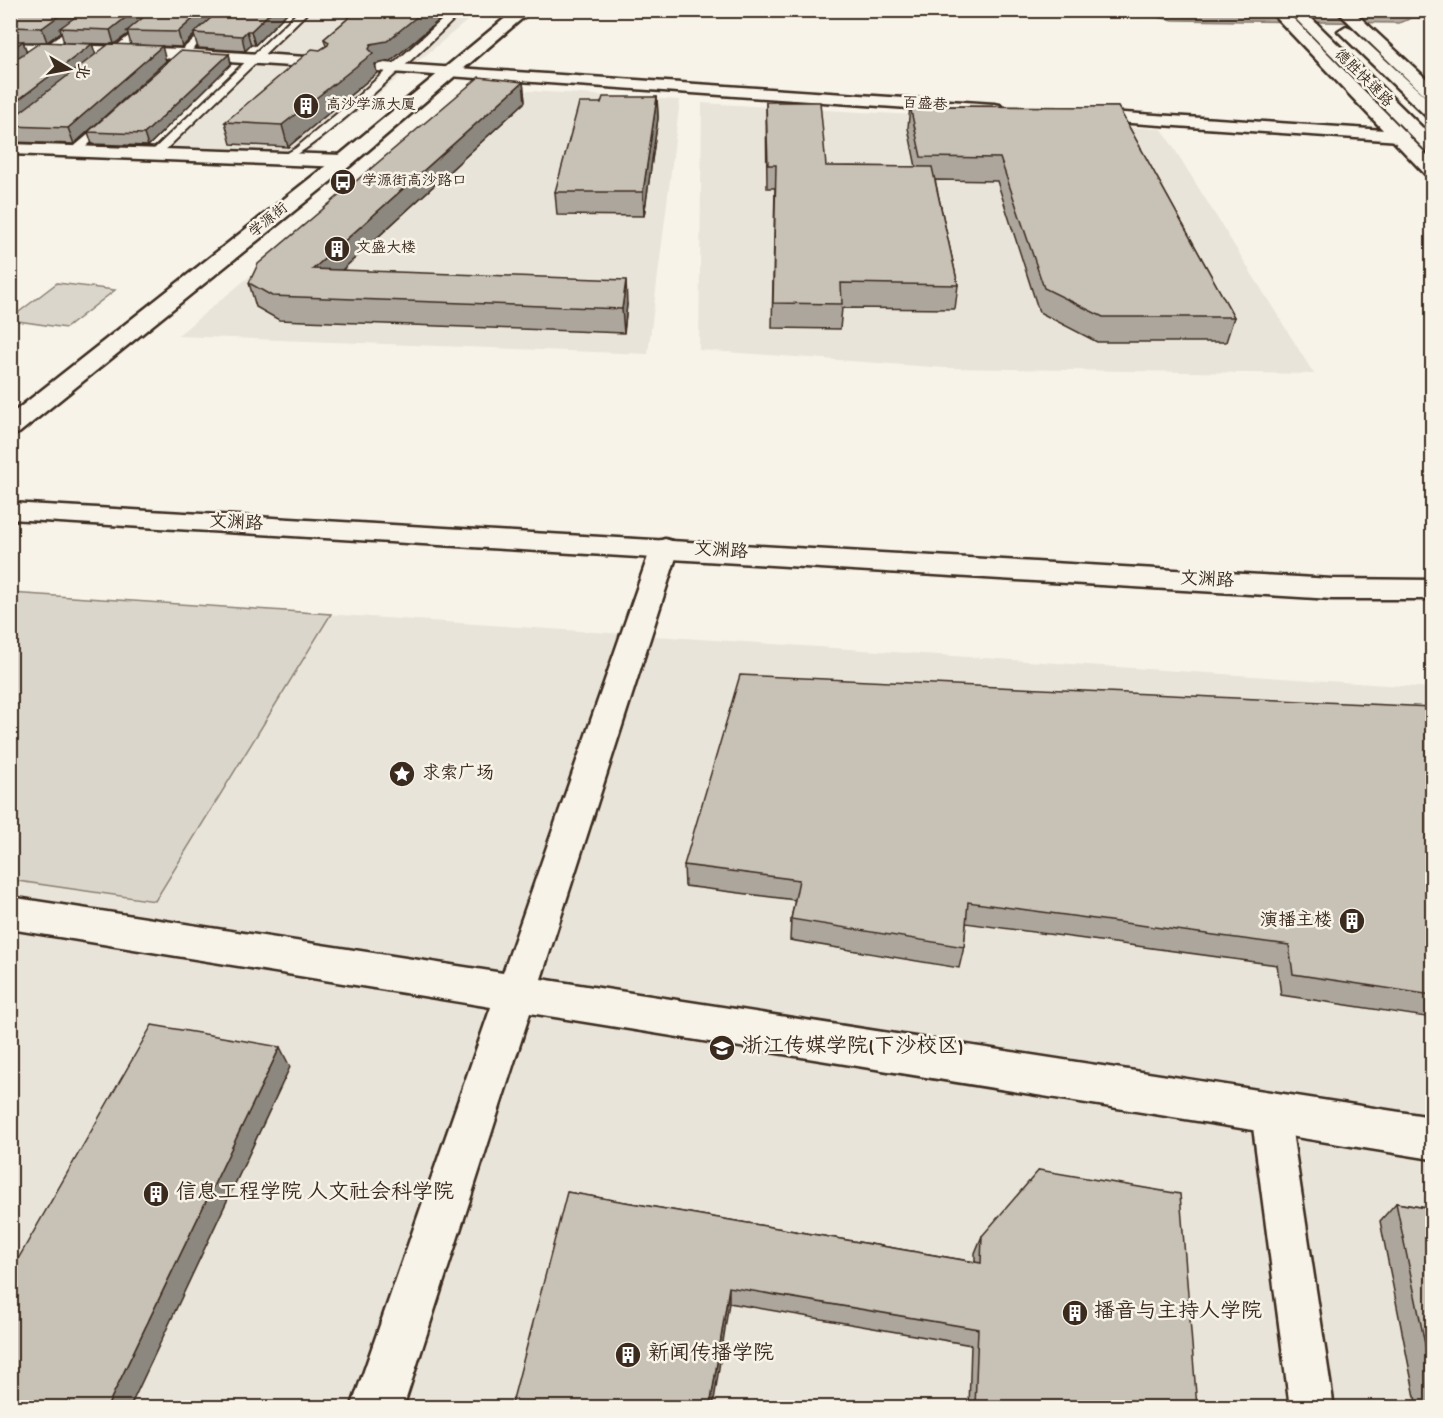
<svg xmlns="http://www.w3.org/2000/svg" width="1443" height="1418" font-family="'Gochi Hand','LXGW WenKai TC',sans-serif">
<rect width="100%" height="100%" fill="#f7f3e8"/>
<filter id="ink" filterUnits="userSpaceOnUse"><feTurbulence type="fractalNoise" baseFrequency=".0167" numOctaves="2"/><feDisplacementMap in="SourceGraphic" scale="12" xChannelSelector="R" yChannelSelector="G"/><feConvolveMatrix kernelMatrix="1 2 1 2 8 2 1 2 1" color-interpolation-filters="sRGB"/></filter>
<g filter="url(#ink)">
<g fill="#e9e4d9">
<path d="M306,11H479L300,159L155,154Z"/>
<path d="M478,88L680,100L648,354L177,336Z"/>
<path d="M702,103L1162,129L1314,374L945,368L699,350Z"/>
<path d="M10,593L1432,688V1407H11Z"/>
</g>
<g fill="#dbd6cb" stroke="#8b8074" stroke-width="1.5">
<path d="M57,283L115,290L66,328L11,320V318Z"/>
<path d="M10,593L331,614L155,901L11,880Z"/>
</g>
<path fill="#b4aca0" stroke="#84786c" stroke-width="1.5" d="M1432,10V18H1412L1399,23L1174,20L1150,16L1142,11Z"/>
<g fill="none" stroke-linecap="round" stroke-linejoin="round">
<g stroke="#3b2a1e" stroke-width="4">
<g id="service">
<path d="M95,10H105L10,80V72Z"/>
<path d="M161,10H171L106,63H100V59Z"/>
<path d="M226,10H236L172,68H166V64Z"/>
<path d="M300,10H310L159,156H151V152Z"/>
<path d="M453,10H463C443,32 300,165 281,161V157L296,148L358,96Z"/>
<path d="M109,117L114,120L113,122L78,154H70V150Z"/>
</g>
</g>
<g stroke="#3b2a1e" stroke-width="5">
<path id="pedestrian" d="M1270,1094L1283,1100L1289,1112L1334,1408H1290L1251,1112L1257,1100Z"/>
</g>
<g stroke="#3b2a1e" stroke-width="5">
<g id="minor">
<path d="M10,43L182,49L323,58L331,63L323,68L182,59L10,53Z"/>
<path d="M383,63L994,104L1000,105L1003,109L1000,113L994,114L377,71L375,68L377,65Z"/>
<path d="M1078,110L1400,131L1406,132L1409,136L1406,140L1400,141L1072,119L1069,115L1072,111Z"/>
<path d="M10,144L344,155L351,157L353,161L351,165L344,167L10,154Z"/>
<path d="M665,539L675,542L679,548L541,979L1432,1117V1159L530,1013L403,1408H351L491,1007L10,929V897L503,973L651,548L655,542Z"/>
</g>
</g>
<g stroke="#3b2a1e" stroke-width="5">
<g id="secondary">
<path d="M515,10H532L351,165L19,433L10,436V415L337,157Z"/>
<path d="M10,503L1332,579L1432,580V599H1332L10,519Z"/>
</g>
</g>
<g stroke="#3b2a1e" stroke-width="5">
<g id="primary">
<path d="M1269,10H1285L1432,160V176L1425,174Z"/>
<path d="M1336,10H1352L1432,84V98L1426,97Z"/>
</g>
</g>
<g stroke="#3b2a1e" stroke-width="5">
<g id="trunk">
<path d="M1287,10H1303L1432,137V152L1426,151Z"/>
<path d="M1346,26L1351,28L1432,103V117L1426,116L1341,34L1338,31Z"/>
</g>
</g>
<use href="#service" fill="#f7f3e8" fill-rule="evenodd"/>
<use href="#pedestrian" fill="#f7f3e8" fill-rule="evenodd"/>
<use href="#minor" fill="#f7f3e8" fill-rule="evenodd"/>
<use href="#secondary" fill="#f7f3e8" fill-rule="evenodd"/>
<use href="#primary" fill="#f7f3e8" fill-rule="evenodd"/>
<use href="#trunk" fill="#f7f3e8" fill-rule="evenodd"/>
</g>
<g fill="#aca69d" stroke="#3b2a1e" stroke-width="1.5">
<path d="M10,10H290L255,45H251L245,51L198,48L194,35L182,47L131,45L128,34L114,44L64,43L61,32L47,42H23L27,52L92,44L95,55L166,61L74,144L10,142Z"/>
<path d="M358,10H451L391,61L375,64L377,73L288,147L231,144L225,122L326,46L324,39Z"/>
<path d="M229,54L231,64L148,146L92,144L88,132Z"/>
<path d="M523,82L525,102L342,270L627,304L624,333L279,320L256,307L249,283Z"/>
<path d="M657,97L658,118L644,216L557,215L555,192L601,103Z"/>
<path d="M766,102L826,166L916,167L908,128L910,106L1118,107L1234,317L1226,342H1097L1039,312L997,181L935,180L958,285L955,309L842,308L840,329L772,328L775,188H767Z"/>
<path d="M1432,707V1018L1281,995L1277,965L966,923L964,947L959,968L790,940L791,919L795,900L685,886L684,865Z"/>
<path d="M567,1192L975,1262V1253L982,1236L1197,1407H969L971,1345L729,1303Z"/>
<path d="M1396,1203L1432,1209V1407H1417L1380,1221Z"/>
</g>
<g fill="#8c877f" stroke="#3b2a1e" stroke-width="1.5">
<path d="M10,10H28L10,22Z"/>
<path d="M67,10H90L60,28L61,32L47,42L42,28Z"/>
<path d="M135,10H157L127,31L128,34L114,44L110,30Z"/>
<path d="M203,10H222L194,33V35L182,47L178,32Z"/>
<path d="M273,10H290L255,45L251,31Z"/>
<path d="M425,10H451L391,61L375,64L377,73L288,147L282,125L369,49L371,44Z"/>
<path d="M247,31L251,45L245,51L242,36Z"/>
<path d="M23,41L28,56L10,69V50Z"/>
<path d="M92,44L97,58L10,126V106Z"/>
<path d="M162,46L166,61L74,144L68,128Z"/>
<path d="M229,54L231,64L148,146L144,134Z"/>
<path d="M523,82L525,102L318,292L313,269Z"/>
<path d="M657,97L658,118L644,216L643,192Z"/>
<path d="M626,280L627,304L624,333L622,309Z"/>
<path d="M280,1047L290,1067L130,1407H107Z"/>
<path d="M729,1287V1303L713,1407H710Z"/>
</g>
<g fill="#c8c1b6" stroke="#3b2a1e" stroke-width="1.5">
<path d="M19,10H67L42,28L10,27V17Z"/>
<path d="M85,10H135L110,30L60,28Z"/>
<path d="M152,10H203L178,32L127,31Z"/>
<path d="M220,10H273L251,31H247L242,36L194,33Z"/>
<path d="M358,10H425L387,41L371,44L369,49L373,53L282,125L225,122L312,49L320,50L328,45L329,42L324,39Z"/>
<path d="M10,41H23L10,50Z"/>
<path d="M41,42L92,44L10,106V63Z"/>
<path d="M109,44L162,46L68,128L10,126V120Z"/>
<path d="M180,51L229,54L144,134L88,132Z"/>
<path d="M479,77L523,82L313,269L626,280L622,309L272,296L249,283L258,264Z"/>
<path d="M603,97H657L643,192H555L579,103H601Z"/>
<path d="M766,102H820L826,166L932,167L958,285L841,283L842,304L773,303L776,165H768Z"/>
<path d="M910,106L1118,107L1234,317H1103L1044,288L1000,158L921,157Z"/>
<path d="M740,675L1432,707V995L1293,974L1289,945L968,902L964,947L791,919L799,880L684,865Z"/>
<path d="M152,1025L280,1047L107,1407H10V1273Z"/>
<path d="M1039,1170L1180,1194L1197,1407H975L978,1329L729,1287L710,1407H511L567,1192L981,1263L982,1236Z"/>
<path d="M1396,1203L1432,1209V1378Z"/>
</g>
</g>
<defs>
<g id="building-disc" transform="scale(1.35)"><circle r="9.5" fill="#3b2a1e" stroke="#f7f3e8"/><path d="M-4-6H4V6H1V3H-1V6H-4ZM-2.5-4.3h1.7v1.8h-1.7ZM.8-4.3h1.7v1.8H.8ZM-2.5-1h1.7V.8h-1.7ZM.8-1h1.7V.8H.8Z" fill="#fff"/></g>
<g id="bus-disc" transform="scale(1.35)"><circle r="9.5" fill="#3b2a1e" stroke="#f7f3e8"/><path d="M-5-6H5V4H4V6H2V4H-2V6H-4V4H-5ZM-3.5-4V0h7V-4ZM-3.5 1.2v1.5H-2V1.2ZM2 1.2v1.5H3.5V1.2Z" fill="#fff"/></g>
<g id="sight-disc" transform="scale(1.35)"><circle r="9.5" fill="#3b2a1e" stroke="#f7f3e8"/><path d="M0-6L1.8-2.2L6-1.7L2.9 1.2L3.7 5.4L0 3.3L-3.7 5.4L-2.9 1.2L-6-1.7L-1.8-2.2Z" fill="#fff"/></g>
<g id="university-disc" transform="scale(1.35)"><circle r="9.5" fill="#3b2a1e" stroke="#f7f3e8"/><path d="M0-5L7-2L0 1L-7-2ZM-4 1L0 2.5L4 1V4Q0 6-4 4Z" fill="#fff"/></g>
</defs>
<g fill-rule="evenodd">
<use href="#building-disc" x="306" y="106"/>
<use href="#bus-disc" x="343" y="182"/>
<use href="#building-disc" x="337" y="249"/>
<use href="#sight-disc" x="402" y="774"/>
<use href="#building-disc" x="1352" y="921"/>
<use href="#university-disc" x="722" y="1048"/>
<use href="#building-disc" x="156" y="1194"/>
<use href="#building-disc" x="1075" y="1313"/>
<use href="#building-disc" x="628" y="1355"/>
</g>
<g text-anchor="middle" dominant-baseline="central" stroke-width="5" stroke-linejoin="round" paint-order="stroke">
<g font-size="15" fill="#3b2a1e" stroke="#f7f3e8">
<text transform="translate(1363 79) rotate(45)">德胜快速路</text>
<text transform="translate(925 105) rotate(4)">百盛巷</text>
<text transform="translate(269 221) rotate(-39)">学源街</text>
</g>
<g font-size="15" fill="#3b2a1e" stroke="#f7f3e8" text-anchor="start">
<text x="326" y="106">高沙学源大厦</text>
<text x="362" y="182">学源街高沙路口</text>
<text x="356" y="249">文盛大楼</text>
</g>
<g font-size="18" fill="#3b2a1e" stroke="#f7f3e8">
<text transform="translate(236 524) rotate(3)">文渊路</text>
<text transform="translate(721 552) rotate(4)">文渊路</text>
<text transform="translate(1207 581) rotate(3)">文渊路</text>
</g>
<g font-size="18" fill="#3b2a1e" stroke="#f7f3e8" text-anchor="start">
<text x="422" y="774">求索广场</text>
<text x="1332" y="921" text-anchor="end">演播主楼</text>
</g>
<g font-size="21" fill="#3b2a1e" stroke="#f7f3e8" text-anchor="start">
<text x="742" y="1048">浙江传媒学院(下沙校区)</text>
<text x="176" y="1194">信息工程学院 人文社会科学院</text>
<text x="1094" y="1313">播音与主持人学院</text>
<text x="648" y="1355">新闻传播学院</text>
</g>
</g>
<rect width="1443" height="1418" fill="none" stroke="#f7f3e8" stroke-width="36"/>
<rect x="18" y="18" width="1407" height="1382" fill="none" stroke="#3b2a1e" stroke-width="2" filter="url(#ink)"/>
<g transform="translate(69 69) rotate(100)" stroke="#f7f3e8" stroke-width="4.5" paint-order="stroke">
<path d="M0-4.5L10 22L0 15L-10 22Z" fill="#3b2a1e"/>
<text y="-9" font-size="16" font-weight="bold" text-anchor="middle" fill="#3b2a1e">北</text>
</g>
</svg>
